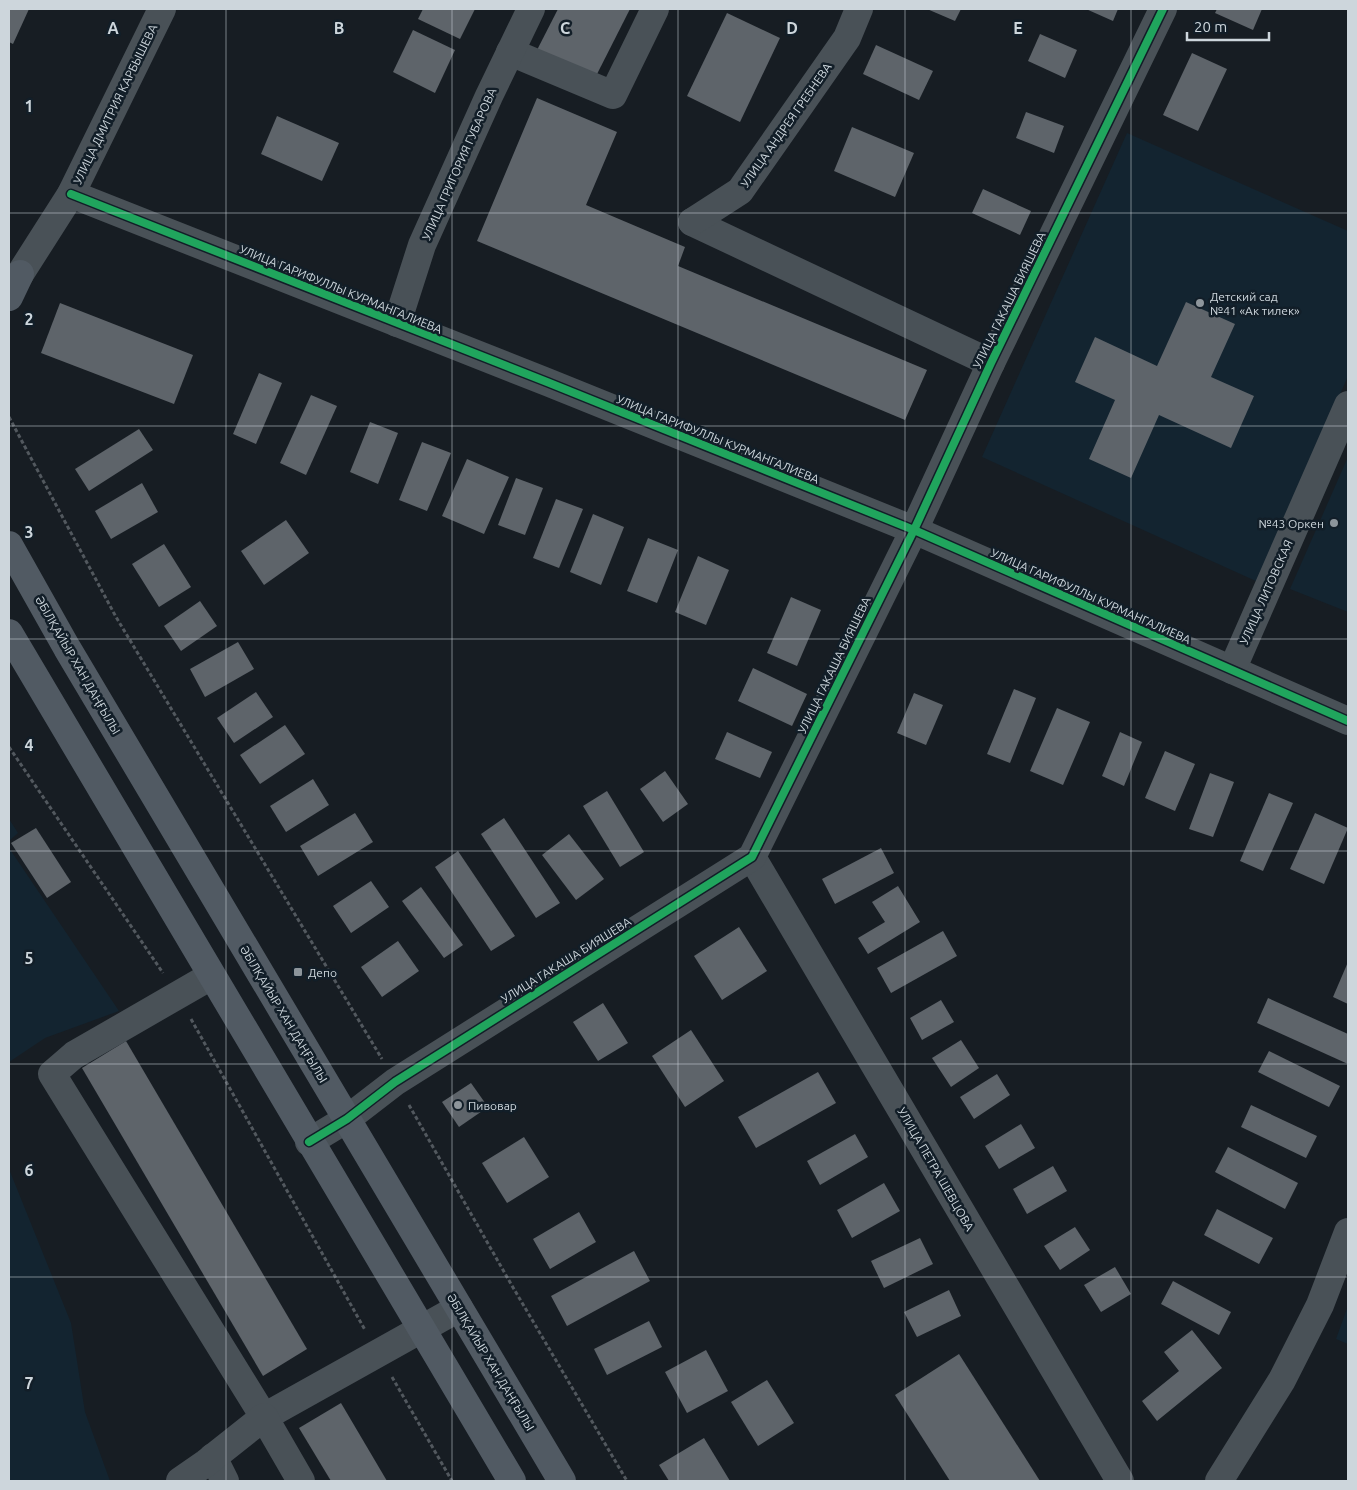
<svg xmlns="http://www.w3.org/2000/svg" width="1357" height="1490" font-family="Ubuntu,sans-serif">
<rect width="100%" height="100%" fill="#171d23"/>
<g fill="#132430">
<path d="M1127,133L1348,231V376L1258,582L982,457Z"/>
<path d="M1348,457V612L1290,589Z"/>
<path d="M9,819L18,833L9,841Z"/>
<path d="M9,848L119,1011L45,1038L9,1062Z"/>
<path d="M9,1169L71,1323L85,1412L110,1481H9Z"/>
<path d="M1348,1306V1344L1336,1339Z"/>
</g>
<g fill="#5e646a">
<path d="M9,9H29L13,44L9,42Z"/>
<path d="M423,9H475L460,39L418,19Z"/>
<path d="M558,9H630L594,80L536,52Z"/>
<path d="M927,9H961L955,21Z"/>
<path d="M1086,9H1118L1113,21Z"/>
<path d="M1217,9H1262L1253,30L1215,13Z"/>
<path d="M727,13L780,38L740,122L687,96Z"/>
<path d="M413,30L455,50L435,93L393,72Z"/>
<path d="M1040,34L1077,50L1065,78L1028,61Z"/>
<path d="M876,45L933,71L919,100L863,74Z"/>
<path d="M1192,53L1227,69L1198,131L1163,115Z"/>
<path d="M537,98L617,132L586,205L685,247L678,266L927,370L905,420L477,241Z"/>
<path d="M1026,112L1064,126L1054,153L1016,138Z"/>
<path d="M277,116L339,143L322,181L261,154Z"/>
<path d="M852,127L914,153L895,197L834,171Z"/>
<path d="M983,189L1031,211L1020,235L972,213Z"/>
<path d="M1186,302L1235,324L1211,377L1254,396L1231,448L1159,415L1131,478L1089,459L1115,400L1075,382L1095,337L1157,366Z"/>
<path d="M60,303L193,355L174,404L41,353Z"/>
<path d="M259,373L282,383L256,444L233,434Z"/>
<path d="M311,395L337,406L306,475L280,463Z"/>
<path d="M370,422L398,433L378,484L350,472Z"/>
<path d="M139,429L153,450L89,491L75,469Z"/>
<path d="M422,442L451,453L427,511L399,500Z"/>
<path d="M467,459L509,477L484,534L442,516Z"/>
<path d="M516,478L543,488L525,535L498,525Z"/>
<path d="M142,483L158,512L111,539L95,511Z"/>
<path d="M556,499L583,509L559,568L533,558Z"/>
<path d="M593,514L624,527L601,585L570,572Z"/>
<path d="M286,520L309,553L264,585L241,551Z"/>
<path d="M648,538L678,550L657,603L627,591Z"/>
<path d="M164,544L191,587L159,607L132,564Z"/>
<path d="M698,556L729,570L706,625L675,612Z"/>
<path d="M791,597L821,610L797,666L767,653Z"/>
<path d="M200,601L217,626L181,651L164,626Z"/>
<path d="M238,642L254,669L205,697L190,669Z"/>
<path d="M753,668L807,694L792,726L738,701Z"/>
<path d="M1014,689L1036,698L1010,763L987,754Z"/>
<path d="M256,692L273,717L234,743L217,718Z"/>
<path d="M914,693L943,705L926,745L897,733Z"/>
<path d="M1057,708L1090,722L1063,785L1030,771Z"/>
<path d="M285,725L305,754L260,784L240,755Z"/>
<path d="M727,732L772,752L760,778L715,759Z"/>
<path d="M1120,732L1142,742L1124,786L1102,776Z"/>
<path d="M1165,751L1195,764L1175,811L1145,798Z"/>
<path d="M665,771L688,804L663,822L640,789Z"/>
<path d="M1210,773L1234,782L1213,837L1189,829Z"/>
<path d="M313,779L329,805L286,832L270,806Z"/>
<path d="M607,791L644,852L620,867L583,806Z"/>
<path d="M1269,793L1293,803L1263,871L1240,861Z"/>
<path d="M355,813L373,842L318,876L300,846Z"/>
<path d="M1315,813L1348,828L1324,884L1290,869Z"/>
<path d="M504,818L560,903L536,918L481,834Z"/>
<path d="M36,828L71,882L47,898L11,843Z"/>
<path d="M569,834L604,879L576,900L542,855Z"/>
<path d="M881,848L894,873L835,904L822,879Z"/>
<path d="M458,851L515,936L491,951L435,867Z"/>
<path d="M371,881L389,907L351,933L333,906Z"/>
<path d="M898,886L920,922L868,954L858,938L885,922L872,902Z"/>
<path d="M421,887L463,945L444,958L402,901Z"/>
<path d="M739,927L767,971L722,1000L694,956Z"/>
<path d="M943,931L957,956L891,993L877,968Z"/>
<path d="M398,941L419,971L382,997L361,967Z"/>
<path d="M1348,962V1004L1333,997Z"/>
<path d="M1268,998L1348,1034V1064L1257,1023Z"/>
<path d="M941,1000L954,1022L922,1040L910,1018Z"/>
<path d="M603,1003L628,1043L598,1061L573,1022Z"/>
<path d="M691,1030L724,1081L685,1107L652,1056Z"/>
<path d="M961,1040L979,1068L951,1087L932,1058Z"/>
<path d="M126,1041L307,1349L263,1376L82,1068Z"/>
<path d="M1269,1051L1340,1086L1329,1107L1258,1072Z"/>
<path d="M818,1072L836,1103L756,1148L738,1117Z"/>
<path d="M997,1074L1010,1095L974,1119L960,1097Z"/>
<path d="M471,1083L488,1107L459,1127L442,1102Z"/>
<path d="M1251,1105L1317,1136L1306,1158L1241,1127Z"/>
<path d="M1021,1124L1035,1148L999,1169L985,1146Z"/>
<path d="M855,1134L868,1157L820,1185L807,1161Z"/>
<path d="M524,1137L549,1177L507,1203L482,1163Z"/>
<path d="M1228,1147L1298,1183L1285,1209L1215,1172Z"/>
<path d="M1053,1166L1067,1191L1027,1214L1013,1189Z"/>
<path d="M884,1183L900,1211L852,1238L837,1210Z"/>
<path d="M1217,1209L1273,1238L1259,1264L1204,1235Z"/>
<path d="M579,1212L596,1242L550,1269L533,1239Z"/>
<path d="M1075,1227L1090,1250L1060,1270L1044,1246Z"/>
<path d="M920,1238L933,1264L884,1288L871,1261Z"/>
<path d="M634,1251L650,1281L567,1326L551,1296Z"/>
<path d="M1115,1267L1131,1294L1101,1312L1084,1285Z"/>
<path d="M1173,1281L1231,1312L1219,1335L1161,1304Z"/>
<path d="M949,1290L961,1316L917,1337L904,1312Z"/>
<path d="M649,1321L662,1347L607,1375L594,1349Z"/>
<path d="M1192,1330L1222,1368L1157,1421L1142,1401L1179,1371L1164,1352Z"/>
<path d="M706,1350L728,1391L687,1413L665,1372Z"/>
<path d="M959,1354L1040,1481H950L895,1395Z"/>
<path d="M767,1380L794,1423L758,1446L731,1402Z"/>
<path d="M341,1403L387,1481H331L299,1428Z"/>
<path d="M704,1438L730,1481H669L659,1465Z"/>
</g>
<g fill="none" stroke-linecap="round" stroke-linejoin="round">
<g stroke="#52585e" stroke-width="3" stroke-dasharray="4 2.5" stroke-linecap="butt">
<path d="M9,417L116,617L382,1059"/>
<path d="M9,747L163,973"/>
<path d="M191,1019L365,1330"/>
<path d="M409,1105L511,1284L627,1481"/>
<path d="M392,1377L452,1481"/>
</g>
<g stroke="#495157" stroke-width="28">
<path d="M510,52L613,95L655,9"/>
<path d="M71,194L547,382L914,530L1348,721"/>
<path d="M692,222L991,363"/>
<path d="M692,222L740,191L847,38L859,9"/>
<path d="M9,289L20,274L71,194L162,9"/>
<path d="M397,323L422,245L489,96L531,9"/>
<path d="M1232,670L1348,405"/>
<path d="M752,857L1120,1481"/>
<path d="M211,976L74,1055L52,1074L264,1417L459,1308"/>
<path d="M309,1142L347,1119L395,1082L752,857L914,530L991,363L1163,9"/>
<path d="M213,1457L225,1481"/>
<path d="M180,1481L206,1463L264,1417L301,1481"/>
<path d="M1219,1481L1282,1380L1320,1305L1348,1232"/>
</g>
<g stroke="#515a63" stroke-width="28">
<path d="M9,297L20,274"/>
<path d="M9,545L67,648L562,1481"/>
<path d="M9,633L512,1481"/>
</g>
<g stroke="#121e28" stroke-width="11">
<g id="cycleway">
<path d="M71,194L547,382L914,530L1348,721"/>
<path d="M309,1142L347,1119L395,1082L752,857L914,530L991,363L1163,9"/>
</g>
</g>
<use href="#cycleway" stroke="#20a55d" stroke-width="8"/>
</g>
<path fill="none" stroke="#cdd6dc" stroke-width="1" stroke-opacity="0.55" d="M226,9V1481M452,9V1481M678,9V1481M905,9V1481M1131,9V1481M9,213H1348M9,426H1348M9,639H1348M9,851H1348M9,1064H1348M9,1277H1348"/>
<g fill="#8d959b" stroke="#121e28" stroke-width="2">
<circle cx="1200" cy="303" r="5"/>
<circle cx="1334" cy="523" r="5"/>
<rect x="293" y="967" width="10" height="10" rx="2.5"/>
<circle cx="458" cy="1105" r="5"/>
</g>
<g text-anchor="middle" dominant-baseline="central" stroke-width="5" stroke-linejoin="round" paint-order="stroke">
<g font-size="12" fill="#cdd6dc" stroke="#121e28">
<text transform="translate(115 104) rotate(-64)">УЛИЦА ДМИТРИЯ КАРБЫШЕВА</text>
<text transform="translate(786 125) rotate(-55)">УЛИЦА АНДРЕЯ ГРЕБНЕВА</text>
<text transform="translate(459 164) rotate(-66)">УЛИЦА ГРИГОРИЯ ГУБАРОВА</text>
<text transform="translate(341 289) rotate(22)">УЛИЦА ГАРИФУЛЛЫ КУРМАНГАЛИЕВА</text>
<text transform="translate(1009 300) rotate(-64)">УЛИЦА ГАКАША БИЯШЕВА</text>
<text transform="translate(718 439) rotate(22)">УЛИЦА ГАРИФУЛЛЫ КУРМАНГАЛИЕВА</text>
<text transform="translate(1266 592) rotate(-66)">УЛИЦА ЛИТОВСКАЯ</text>
<text transform="translate(1091 596) rotate(24)">УЛИЦА ГАРИФУЛЛЫ КУРМАНГАЛИЕВА</text>
<text transform="translate(78 665) rotate(60)">ӘБІЛҚАЙЫР ХАН ДАҢҒЫЛЫ</text>
<text transform="translate(834 665) rotate(-64)">УЛИЦА ГАКАША БИЯШЕВА</text>
<text transform="translate(566 960) rotate(-32)">УЛИЦА ГАКАША БИЯШЕВА</text>
<text transform="translate(284 1014) rotate(59)">ӘБІЛҚАЙЫР ХАН ДАҢҒЫЛЫ</text>
<text transform="translate(936 1169) rotate(60)">УЛИЦА ПЕТРА ШЕВЦОВА</text>
<text transform="translate(491 1362) rotate(59)">ӘБІЛҚАЙЫР ХАН ДАҢҒЫЛЫ</text>
</g>
<g font-size="12" fill="#cdd6dc" stroke="#121e28" text-anchor="start">
<text x="1210" y="296">Детский сад<tspan x="1210" dy="14">№41 «Ак тилек»</tspan></text>
<text x="1324" y="523" text-anchor="end">№43 Оркен</text>
<text x="308" y="972">Депо</text>
<text x="468" y="1105">Пивовар</text>
</g>
</g>
<g font-size="16" text-anchor="middle" font-weight="bold" fill="#cdd6dc" stroke="#121e28" stroke-width="5" stroke-linejoin="round" paint-order="stroke">
<text x="113" y="34">A</text>
<text x="339" y="34">B</text>
<text x="565" y="34">C</text>
<text x="792" y="34">D</text>
<text x="1018" y="34">E</text>
<text x="29" y="112">1</text>
<text x="29" y="325">2</text>
<text x="29" y="538">3</text>
<text x="29" y="751">4</text>
<text x="29" y="964">5</text>
<text x="29" y="1176">6</text>
<text x="29" y="1389">7</text>
</g>
<rect width="1357" height="1490" fill="none" stroke="#cdd6dc" stroke-width="20"/>
<path d="M1187 32v8h82v-8" fill="none" stroke="#cdd6dc" stroke-width="2.5"/>
<text x="1194" y="32" font-size="15" fill="#cdd6dc" stroke="#121e28" stroke-width="4" paint-order="stroke">20 m</text>
</svg>
